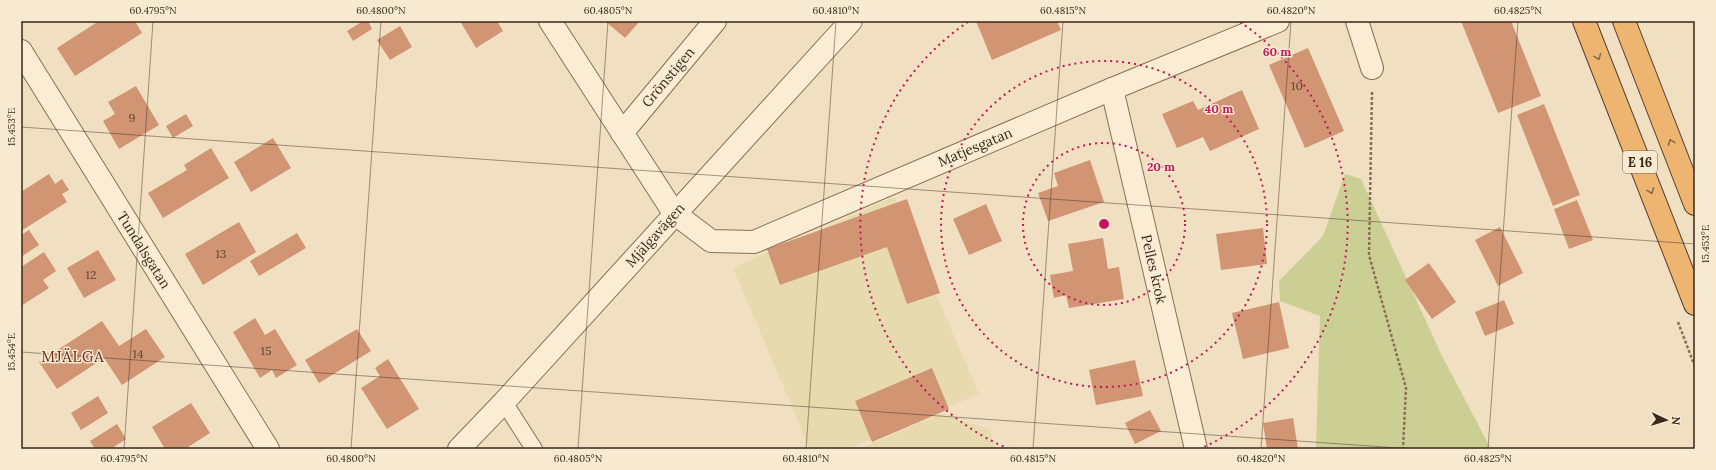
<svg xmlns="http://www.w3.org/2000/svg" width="1716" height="470" font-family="Lora,serif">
<rect width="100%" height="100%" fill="#f0dfc1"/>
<g fill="#e6daae">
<path d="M894,197L979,394L847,449H810L733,268Z"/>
<path d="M940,414L989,429L997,449H859Z"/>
</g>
<path fill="#cccf94" d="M1345,174L1361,179L1441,354L1491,449H1316L1320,316L1280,301L1279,281L1323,236Z"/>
<g fill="#d19574">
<path d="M99,21H135L142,33L75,76L57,48Z"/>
<path d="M363,21H368L372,29L353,41L347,31Z"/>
<path d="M460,21H497L503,31L476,48Z"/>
<path d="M605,21H640L625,38Z"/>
<path d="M976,21H1057L1061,30L992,60Z"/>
<path d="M1461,21H1511L1541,96L1498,113Z"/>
<path d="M400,26L412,47L390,60L377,40Z"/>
<path d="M1308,48L1344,131L1305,148L1269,65Z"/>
<path d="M136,86L159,125L119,149L103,121L115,114L108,102Z"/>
<path d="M1242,90L1259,129L1210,151L1203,137L1177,148L1162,114L1193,101L1198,110Z"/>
<path d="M1544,104L1580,195L1553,206L1517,115Z"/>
<path d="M186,114L193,126L173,138L166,126Z"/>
<path d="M273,138L291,168L251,192L234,162Z"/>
<path d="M211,148L229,178L163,218L148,193L187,170L184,165Z"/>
<path d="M1090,160L1104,202L1048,221L1038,193L1058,186L1054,173Z"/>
<path d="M49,174L55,184L62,179L69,190L62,194L67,202L21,231V192Z"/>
<path d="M907,199L940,293L907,304L887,247L780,285L767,249Z"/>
<path d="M1577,200L1593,240L1569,249L1554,209Z"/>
<path d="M986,204L1002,241L969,255L953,219Z"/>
<path d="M239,222L256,252L203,285L185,254Z"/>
<path d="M1500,227L1523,273L1498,286L1475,240Z"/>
<path d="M1263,228L1267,264L1221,270L1216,234Z"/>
<path d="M29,230L39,245L21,257V235Z"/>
<path d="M297,233L306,248L259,276L250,261Z"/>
<path d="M1103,238L1108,269L1119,267L1124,299L1069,308L1066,295L1054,298L1050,275L1073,271L1068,244Z"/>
<path d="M98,250L116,280L84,298L67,268Z"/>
<path d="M44,252L56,271L43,280L49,288L21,306V267Z"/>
<path d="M1429,263L1456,302L1432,319L1405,280Z"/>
<path d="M1504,300L1514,324L1485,336L1475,312Z"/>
<path d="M1279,302L1289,348L1243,359L1232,313Z"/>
<path d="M255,318L265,335L275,329L297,365L276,378L272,370L260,378L233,332Z"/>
<path d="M102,321L119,346L146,329L165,357L122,385L104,358L57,389L39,362Z"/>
<path d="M357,329L371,351L319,383L305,360Z"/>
<path d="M388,359L419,409L387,429L361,388L380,376L375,368Z"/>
<path d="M1135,360L1143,396L1096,405L1089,370Z"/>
<path d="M932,368L949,409L872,442L855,401Z"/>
<path d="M98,396L108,413L81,430L71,413Z"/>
<path d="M191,403L210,433L185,449H165L152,427Z"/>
<path d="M1150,410L1161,431L1135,444L1125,423Z"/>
<path d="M1293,418L1298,449H1267L1263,423Z"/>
<path d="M117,424L126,439L111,449H95L90,441Z"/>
</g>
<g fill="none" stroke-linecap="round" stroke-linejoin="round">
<g stroke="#8b6f57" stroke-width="18">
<path id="service" d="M504,402L534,449"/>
</g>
<g stroke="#8b6f57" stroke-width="24">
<g id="minor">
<path d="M550,21L674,213L711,241L754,242L1112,89L1278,21"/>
<path d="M1357,21L1372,68"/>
<path d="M21,51L268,449"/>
<path d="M1112,89L1196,449"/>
<path d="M622,133L715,21"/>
</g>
</g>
<g stroke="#8b6f57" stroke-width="24">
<path id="tertiary" d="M459,449L504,402L851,21"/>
</g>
<g stroke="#583e2c" stroke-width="24">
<g id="trunk">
<path d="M1584,21L1695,304"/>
<path d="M1624,21L1695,204"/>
</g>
</g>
<g stroke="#8b6f57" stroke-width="2.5" stroke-dasharray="3 2" stroke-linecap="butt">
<path d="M1372,92L1369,255L1406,388L1403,449"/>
<path d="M1678,322L1695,367"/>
</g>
<use href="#service" stroke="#fbedd4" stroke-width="16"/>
<use href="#minor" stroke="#fbedd4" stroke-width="22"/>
<use href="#tertiary" stroke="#fbedd4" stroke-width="22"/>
<use href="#trunk" stroke="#eeb571" stroke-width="22"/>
</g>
<defs><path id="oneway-chevron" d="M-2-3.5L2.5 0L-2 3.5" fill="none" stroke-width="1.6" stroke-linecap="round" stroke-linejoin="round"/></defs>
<g stroke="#8a6843">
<use href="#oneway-chevron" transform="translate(1598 57) rotate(69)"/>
<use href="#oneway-chevron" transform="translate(1671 142) rotate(-111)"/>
<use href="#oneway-chevron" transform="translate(1651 191) rotate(69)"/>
</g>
<path fill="none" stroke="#39291d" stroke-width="1" stroke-opacity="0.45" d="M21,127L1695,244M21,352L1413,449M124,449L153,21M351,449L381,21M578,449L608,21M806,449L836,21M1033,449L1063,21M1261,449L1291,21M1488,449L1518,21"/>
<g fill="none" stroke="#c2185b" stroke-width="2" stroke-dasharray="2 4">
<circle cx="1104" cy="224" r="81"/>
<circle cx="1104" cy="224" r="163"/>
<path d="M1009 449A244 244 0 0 1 968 22M1240 22A244 244 0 0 1 1199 449"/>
</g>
<g text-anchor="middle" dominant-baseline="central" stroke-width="3" stroke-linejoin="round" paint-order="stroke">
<g font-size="12" fill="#5f4433">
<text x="1297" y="85">10</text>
<text x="132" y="117">9</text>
<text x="221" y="253">13</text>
<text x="91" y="274">12</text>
<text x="266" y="350">15</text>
<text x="138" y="353">14</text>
</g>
<rect fill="#f7ead1" stroke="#726353" stroke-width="1" x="1623" y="151" width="34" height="22" rx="3"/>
<g font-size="13" font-weight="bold" fill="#39291d">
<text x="1640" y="162">E 16</text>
</g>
<g font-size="14" fill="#39291d" stroke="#f7ead1">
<text transform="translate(668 77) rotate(-50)">Grönstigen</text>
<text transform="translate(975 147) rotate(-23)">Matjesgatan</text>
<text transform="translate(655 235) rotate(-48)">Mjälgavägen</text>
<text transform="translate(144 250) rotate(58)">Tundalsgatan</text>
<text transform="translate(1154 269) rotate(77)">Pelles krok</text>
</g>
<g font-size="15" letter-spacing="1" fill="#68251a" stroke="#f7ead1">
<text x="73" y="356">MJÄLGA</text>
</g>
</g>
<circle cx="1104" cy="224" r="6" fill="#c2185b" stroke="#f7ead1" stroke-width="2"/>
<g font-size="12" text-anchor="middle" font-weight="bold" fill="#c2185b" stroke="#f7ead1" stroke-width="3" stroke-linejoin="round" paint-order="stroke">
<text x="1277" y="56">60 m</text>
<text x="1219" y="113">40 m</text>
<text x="1161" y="171">20 m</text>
</g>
<rect width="1716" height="470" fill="none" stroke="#f7ead1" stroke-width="44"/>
<g transform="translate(1666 420) rotate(94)" stroke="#f7ead1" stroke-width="3" paint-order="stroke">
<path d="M0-3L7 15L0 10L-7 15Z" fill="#39291d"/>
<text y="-6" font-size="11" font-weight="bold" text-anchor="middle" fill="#39291d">N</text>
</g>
<rect x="22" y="22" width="1672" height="426" fill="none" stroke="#39291d" stroke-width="1.5"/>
<g font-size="10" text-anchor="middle" fill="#39291d">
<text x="153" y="14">60.4795°N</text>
<text x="381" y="14">60.4800°N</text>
<text x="608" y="14">60.4805°N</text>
<text x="836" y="14">60.4810°N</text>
<text x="1063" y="14">60.4815°N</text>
<text x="1291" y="14">60.4820°N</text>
<text x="1518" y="14">60.4825°N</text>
<text transform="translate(11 127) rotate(-90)" y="4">15.453°E</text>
<text transform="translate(1705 244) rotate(-90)" y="4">15.453°E</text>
<text transform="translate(11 352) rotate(-90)" y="4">15.454°E</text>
<text x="124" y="462">60.4795°N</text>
<text x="351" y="462">60.4800°N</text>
<text x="578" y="462">60.4805°N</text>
<text x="806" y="462">60.4810°N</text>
<text x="1033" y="462">60.4815°N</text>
<text x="1261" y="462">60.4820°N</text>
<text x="1488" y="462">60.4825°N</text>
</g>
</svg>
